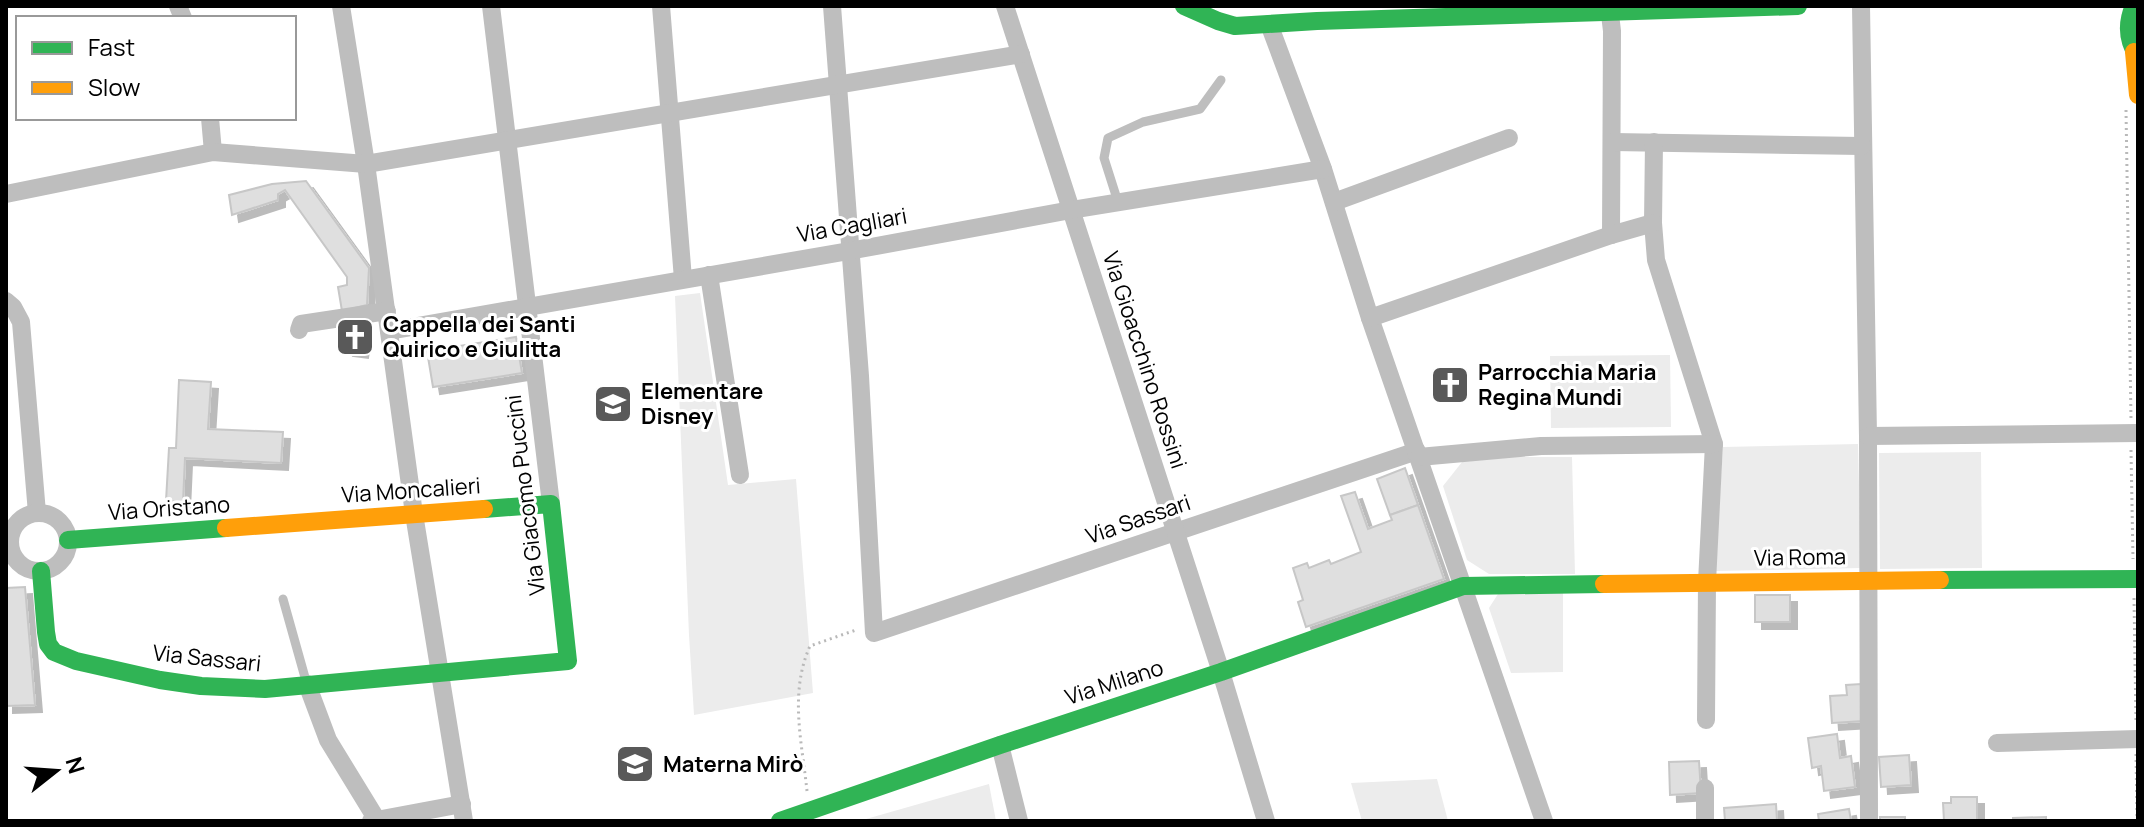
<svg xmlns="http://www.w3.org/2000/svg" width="2144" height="827" font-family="Manrope,sans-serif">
<defs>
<filter id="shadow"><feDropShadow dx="7" dy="7" stdDeviation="0" flood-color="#0004"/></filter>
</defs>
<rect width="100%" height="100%" fill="#fff"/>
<g fill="#ececec">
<path d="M700,293L728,485L796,479L813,693L694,715L689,635L675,296Z"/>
<path d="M1670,355L1671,427L1551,428L1550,356Z"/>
<path d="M1858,444L1861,568L1715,571L1723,447Z"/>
<path d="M1981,452L1982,568L1880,569L1879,453Z"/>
<path d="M1466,457H1572L1575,574H1489L1467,560L1443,486Z"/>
<path d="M1563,593V672L1511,673L1489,608L1498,594Z"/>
<path d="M1437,779L1448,821H1362L1351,783Z"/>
<path d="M989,784L996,821H859Z"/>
</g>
<g fill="#dfdfdf" stroke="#c7c7c7" stroke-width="2" filter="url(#shadow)">
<path d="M306,181L369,268L367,305L342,311L338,287L347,285V277L285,190L278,194V200L232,215L229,195L272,184Z"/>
<path d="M350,323L365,325L361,351L346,349Z"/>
<path d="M516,337L522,373L433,387L427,351Z"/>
<path d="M179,380L211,382L208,429L283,432L281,463L185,458L183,502L166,501L169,448H176Z"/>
<path d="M1405,468L1418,505L1390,515L1377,479Z"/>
<path d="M1355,492L1368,529L1392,520L1390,515L1418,505L1444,579L1306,627L1298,602L1303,600L1293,568L1307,563L1309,568L1329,560L1331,564L1361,552L1341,496Z"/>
<path d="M25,587L35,705L6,706V588Z"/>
<rect x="1755" y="595" width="35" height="27"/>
<path d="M1861,684L1864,721L1832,723L1830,696L1847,695L1846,685Z"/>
<path d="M1837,734L1840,758L1851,756L1855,787L1824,791L1821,766L1812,768L1808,738Z"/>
<path d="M1909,755L1911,785L1881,787L1879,757Z"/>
<path d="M1699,761L1701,793L1670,795L1669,762Z"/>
<path d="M1951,797H1977V821H1944L1943,803H1951Z"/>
<path d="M1776,804L1777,821H1725L1724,808Z"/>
<path d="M1849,809L1851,821H1819L1818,814Z"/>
<rect x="1880" y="817" width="25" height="4"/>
<path d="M2046,817V821H2013V818Z"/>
</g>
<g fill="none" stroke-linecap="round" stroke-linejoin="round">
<g stroke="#b9b9b9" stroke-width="3" stroke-dasharray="2 4" stroke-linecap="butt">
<path d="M2126,110L2131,419"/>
<path d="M2131,450L2133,559"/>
<path d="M2134,598L2136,723"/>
<path d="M2136,754L2137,821"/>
<path d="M807,791C802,742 789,693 810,646L856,630"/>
</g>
<g stroke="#bebebe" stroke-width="9">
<path d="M1118,202L1104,158L1108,138L1143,122L1200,109L1221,80"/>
<path d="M283,599L306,681"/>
</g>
<g stroke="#bebebe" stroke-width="18">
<path d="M178,6L183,18"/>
<path d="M341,6L366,164L414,514L464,821"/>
<path d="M491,6L551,504"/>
<path d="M661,6L683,279"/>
<path d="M832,6L860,376L874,633L1417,451"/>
<path d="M1005,6L1221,672L1266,821"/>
<path d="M1609,6L1612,31L1611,235"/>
<path d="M1861,6L1868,436L1869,821"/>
<path d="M1269,24L1323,169L1370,318L1544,821"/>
<path d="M210,118L213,152"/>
<path d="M1613,142L1862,146"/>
<path d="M1654,142L1653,223L1656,260L1714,444L1707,582L1706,720"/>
<path d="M6,194L213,152L366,164L1021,54"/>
<path d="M1334,202L1509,138"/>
<path d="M709,275L740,475"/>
<path d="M6,301L13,307L21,322L37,513"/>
<path d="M1370,318L1611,235L1653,223"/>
<path d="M299,330L301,324L387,311"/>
<path d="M389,331L849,251L1071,210L1323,169"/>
<path d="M1868,436L2138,433"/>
<path d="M1419,457L1541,446L1714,444"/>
<circle cx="39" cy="542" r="29"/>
<path d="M307,684L328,740L377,820"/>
<path d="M1997,743L2138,739"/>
<path d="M1000,745L1019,821"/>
<path d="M1705,788V821"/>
<path d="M371,821L462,804"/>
</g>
<g stroke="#30b455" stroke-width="18">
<path d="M1184,6L1218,21L1235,26L1317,21L1798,6"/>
<path d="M2134,6C2126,24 2127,40 2138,57"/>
<path d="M68,540L226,528"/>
<path d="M41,571L46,632L48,644L54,652L76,661L160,680L201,686L265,689L568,661L551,504L484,509"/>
<path d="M1940,580L2138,579"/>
<path d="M780,821L1000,745L1221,672L1463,586L1604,584"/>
</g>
<g stroke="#ff9f0a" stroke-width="18">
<path d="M2134,52L2138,95"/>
<path d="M226,528L484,509"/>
<path d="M1604,584L1940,580"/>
</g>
</g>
<defs>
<g id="church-square" transform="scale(2)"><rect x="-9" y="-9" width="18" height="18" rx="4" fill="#595959" stroke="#fff"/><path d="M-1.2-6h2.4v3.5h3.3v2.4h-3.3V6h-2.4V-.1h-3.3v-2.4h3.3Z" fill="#fff"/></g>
<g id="school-square" transform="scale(2)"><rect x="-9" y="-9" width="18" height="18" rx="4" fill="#595959" stroke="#fff"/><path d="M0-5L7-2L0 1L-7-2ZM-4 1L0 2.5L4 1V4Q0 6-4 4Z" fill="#fff"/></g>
</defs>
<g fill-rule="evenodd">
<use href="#church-square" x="355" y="337"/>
<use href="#church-square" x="1450" y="385"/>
<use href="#school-square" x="613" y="404"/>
<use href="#school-square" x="635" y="764"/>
</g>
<g text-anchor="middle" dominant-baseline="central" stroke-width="6" stroke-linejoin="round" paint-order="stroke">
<g font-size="22" fill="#000" stroke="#fff">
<text transform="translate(852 225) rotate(-10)">Via Cagliari</text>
<text transform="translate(1145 360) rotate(72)">Via Gioacchino Rossini</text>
<text transform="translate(411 490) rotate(-4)">Via Moncalieri</text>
<text transform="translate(525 495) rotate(-97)">Via Giacomo Puccini</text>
<text transform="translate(169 508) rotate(-4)">Via Oristano</text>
<text transform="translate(1138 519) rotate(-19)">Via Sassari</text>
<text transform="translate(1800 557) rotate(-1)">Via Roma</text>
<text transform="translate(207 658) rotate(6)">Via Sassari</text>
<text transform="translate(1114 682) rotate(-18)">Via Milano</text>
</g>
<g font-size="22" font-weight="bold" fill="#000" stroke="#fff" text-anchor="start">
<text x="383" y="324">Cappella dei Santi<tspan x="383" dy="25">Quirico e Giulitta</tspan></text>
<text x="1478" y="372">Parrocchia Maria<tspan x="1478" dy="25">Regina Mundi</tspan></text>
<text x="641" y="391">Elementare<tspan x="641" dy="25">Disney</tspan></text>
<text x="663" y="764">Materna Mirò</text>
</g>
</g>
<rect width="2144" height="827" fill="none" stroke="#000000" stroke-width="16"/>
<rect x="16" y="16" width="280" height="104" fill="#ffffff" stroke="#999999" stroke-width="2"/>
<rect x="32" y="42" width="40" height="12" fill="#30b455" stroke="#999999" stroke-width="2"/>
<text x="88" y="56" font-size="24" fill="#000000">Fast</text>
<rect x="32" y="82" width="40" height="12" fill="#ff9f0a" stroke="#999999" stroke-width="2"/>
<text x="88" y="96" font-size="24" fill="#000000">Slow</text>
<g transform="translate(56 771) rotate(73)" stroke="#ffffff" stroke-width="6" paint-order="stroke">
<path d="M0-6L14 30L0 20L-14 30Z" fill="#000000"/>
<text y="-12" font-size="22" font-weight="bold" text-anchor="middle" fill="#000000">N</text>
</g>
</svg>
